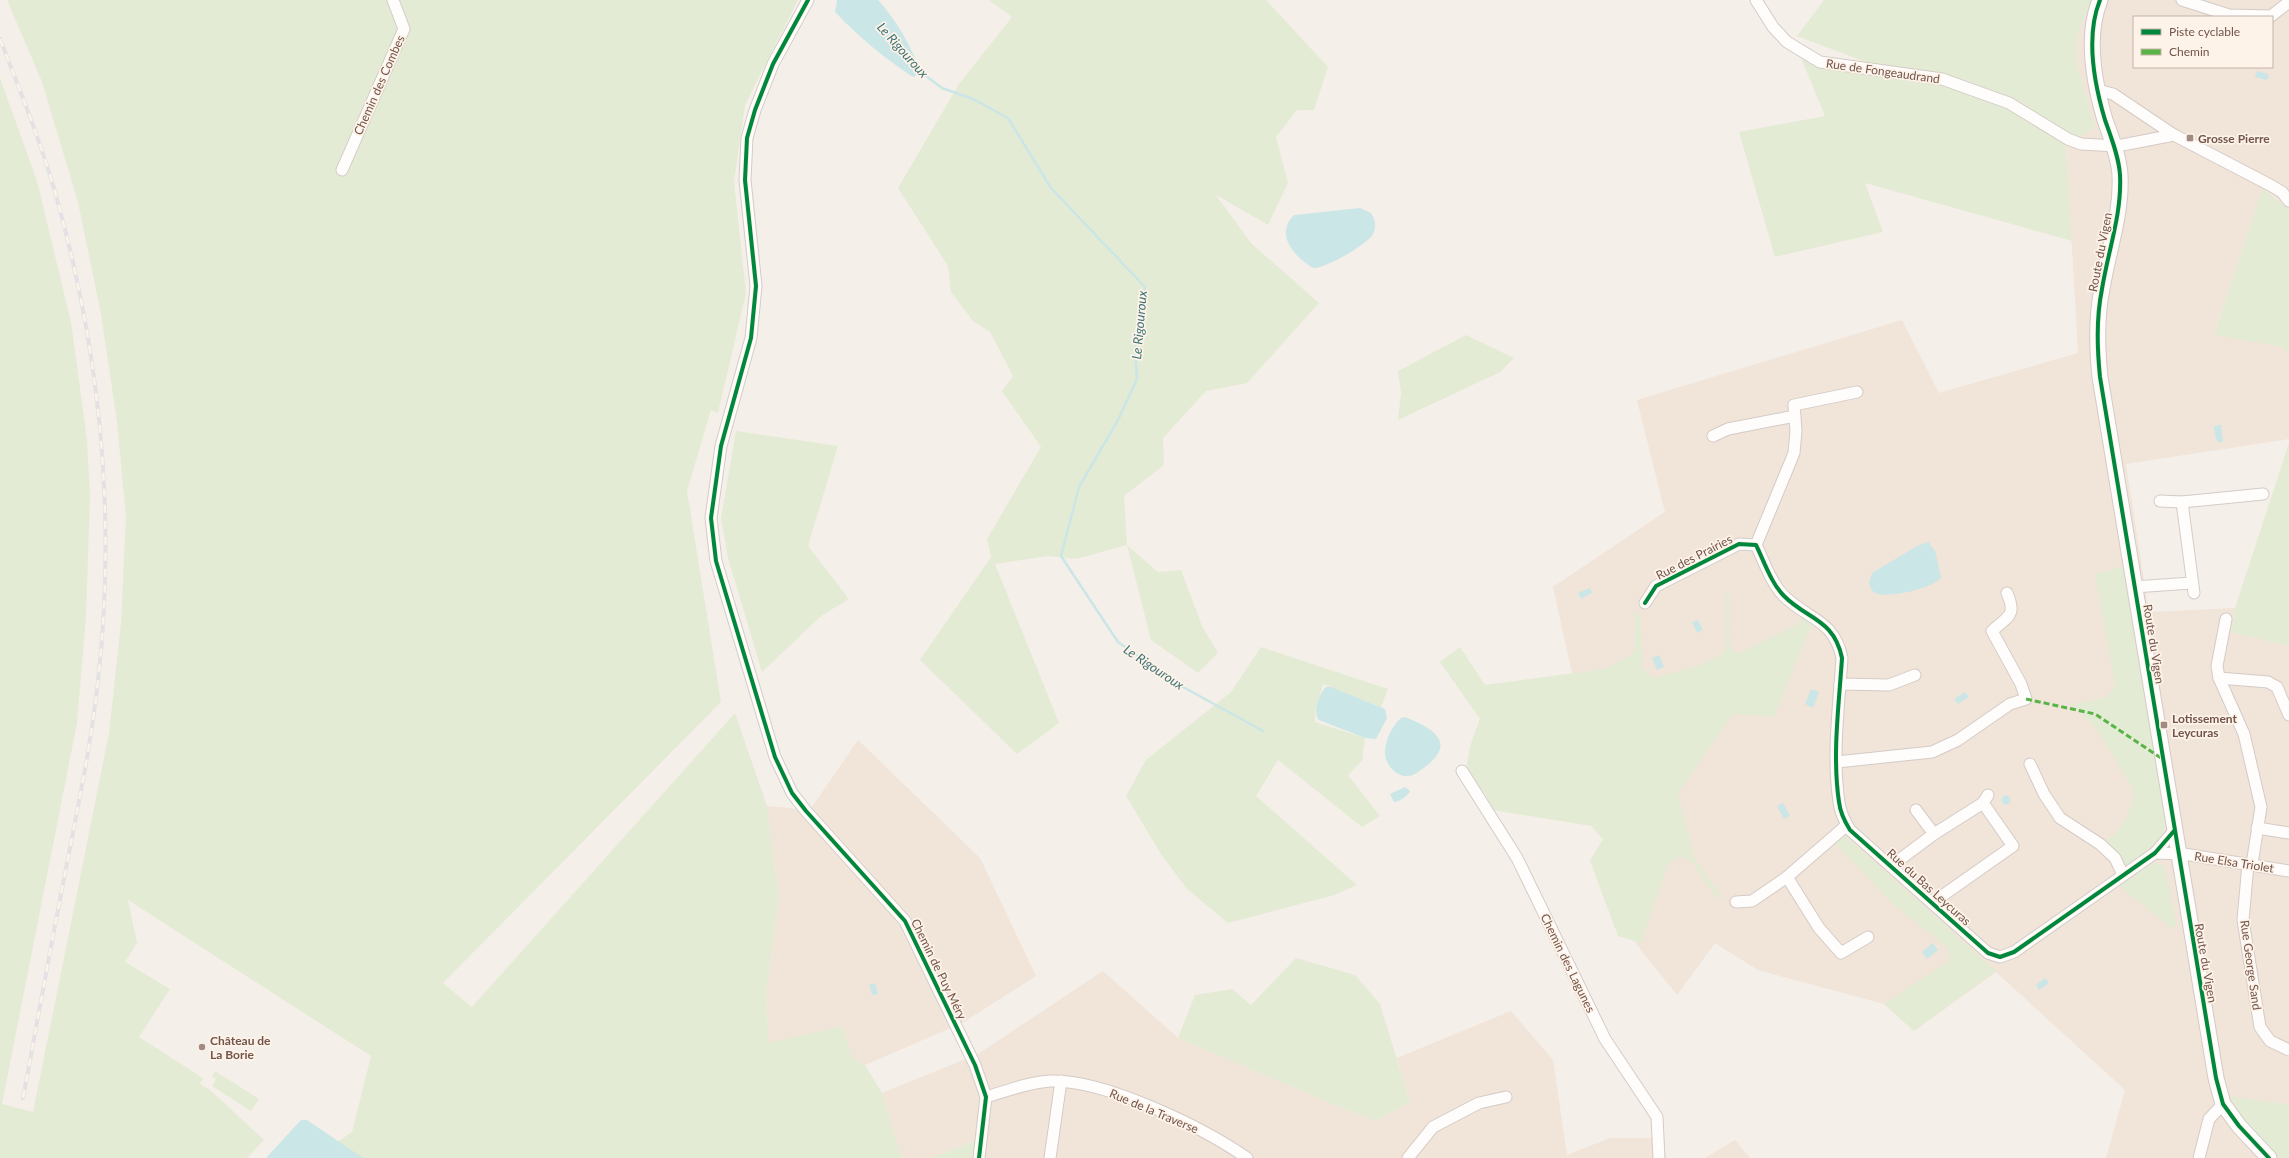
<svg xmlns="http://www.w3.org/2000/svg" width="2289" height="1158" font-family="Lato,sans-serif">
<rect width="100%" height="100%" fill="#f5efe9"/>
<g fill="#f1e4d9" fill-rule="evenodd">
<path d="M2092,0H2289V209L2264,188L2214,334L2282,347L2289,356V439L2126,464L2149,612L2235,608L2231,632L2289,646V1105L2220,1096L2279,1158H2106L2125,1090L1996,972L1914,1031L1884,1004L1758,970L1715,943L1677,995L1637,945L1577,696L1553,587L1665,512L1637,400L1902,320L1939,393L2078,353L2066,144L2095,127L2077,66V35ZM2134,17H2272V67H2134Z"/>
<path d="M858,740L980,858L1036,976L962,1023L865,1065L853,1058L842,1026L769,1044L766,996L779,898L767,806L810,810Z"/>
<path d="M1103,971L1178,1038L1323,1100L1376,1121L1410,1102L1397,1058L1511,1011L1553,1060L1567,1155L1610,1138H1664L1666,1158H974L975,1140L931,1158H902L882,1093L978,1054Z"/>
<path d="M1735,1140L1750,1158H1705Z"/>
</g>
<g fill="#e4ebd4">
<path d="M7,0H798L745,105L734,182L746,293L718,413L711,410L687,491L721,702L443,983L472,1007L735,713L767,806L779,898L766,996L769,1043L842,1026L853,1058L865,1065L882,1093L902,1158H345L330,1147L352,1132L371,1056L128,900L137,943L125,962L170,989L139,1037L203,1078L200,1084L209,1089L264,1140L247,1158H0V78L37,181L71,322L87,440L90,496L86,617L77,723L2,1104L33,1112L109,733L121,623L126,517L117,422L101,314L78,202L42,82Z"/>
<path d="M989,0H1266L1328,67L1314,110H1297L1276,137L1288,183L1268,225L1216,195L1251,243L1319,303L1247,383L1206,391L1163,438L1164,465L1124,496L1127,545L1158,572L1181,570L1202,626L1218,653L1198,673L1151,640L1127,545L1076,559L1048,556L995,564L1059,723L1017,754L920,660L991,557L987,539L1041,447L1002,391L1013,376L990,332L973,321L951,292L948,266L898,188L959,84L1012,17Z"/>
<path d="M1824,0H2092L2077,35V66L2095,127L2066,145L2072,241L1865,183L1883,232L1775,257L1739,132L1825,116L1801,58L1820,68L1922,83L1797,36Z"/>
<path d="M2263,188L2289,209V356L2282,347L2214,335Z"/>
<path d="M1466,335L1514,358L1500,372L1398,420L1401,393L1398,371Z"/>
<path d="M736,431L838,446L808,546L849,599L821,616L762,672L728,558L721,518Z"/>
<path d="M2289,443V646L2231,632L2235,608Z"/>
<path d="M2126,562L2152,702L2165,826C2160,849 2145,854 2127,866L2103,842C2106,840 2111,838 2114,835C2124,825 2136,801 2132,787L2095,727L2072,704L2106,698L2115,686L2095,574L2121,567Z"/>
<path d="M1729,589L1730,646L1736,653L1741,652L1800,623L1801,616L1812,624L1774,717L1733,714L1678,793L1695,859L1721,896L1717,899L1692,862L1680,856L1668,865L1641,943L1618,936L1590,861L1603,839L1591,826L1493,810L1486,795L1466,770L1470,746L1480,719L1440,662L1460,647L1485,685L1604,669L1631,655L1635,650V611L1641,617L1642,667L1645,671L1654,678L1697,666L1724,653L1726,645V590Z"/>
<path d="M1261,647L1388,689L1381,707L1323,684L1315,711V722L1365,738L1362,761L1348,775L1380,816L1362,827L1278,760L1256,796L1357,885L1334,895L1228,923L1187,889L1161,854L1126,796L1146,760L1231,692Z"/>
<path d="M1846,836L1996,971L1914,1031L1884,1004L1950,960L1948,948L1894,905L1834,842Z"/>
<path d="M2153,862L2164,865L2177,925L2171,928L2119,886Z"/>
<path d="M1296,958L1355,975L1380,1004L1410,1102L1376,1121L1323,1100L1178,1038L1195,995L1232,989L1251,1005Z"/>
<path d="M215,1071L259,1099L251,1111L212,1086L216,1079L212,1077Z"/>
<path d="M2220,1095L2289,1105V1158H2279Z"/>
<path d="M976,1140L974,1158H931Z"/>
</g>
<g fill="#cae6e6">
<path d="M837,0H878C897,21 911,46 921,73L913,77C884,58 859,37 835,12Z"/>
<path d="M2257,71L2268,74L2269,78L2266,80L2255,77Z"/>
<path d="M1360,208L1371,213C1375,220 1377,226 1373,234C1368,244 1325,269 1313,268C1295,257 1274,235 1294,215Z"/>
<path d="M2221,425L2223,440L2220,443L2216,440L2214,426Z"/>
<path d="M1928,542L1935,551L1941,577C1936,588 1887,599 1876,593C1872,592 1870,587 1869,583L1872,573L1919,545Z"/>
<path d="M1590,588L1592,593L1581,599L1578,593Z"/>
<path d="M1698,620L1703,630L1697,633L1692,622Z"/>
<path d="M1659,655L1664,667L1657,670L1652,658Z"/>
<path d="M1326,687H1331L1385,709L1387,718L1376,739L1365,738L1319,720C1312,711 1319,694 1326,687Z"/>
<path d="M1811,689L1819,692L1813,708L1805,704Z"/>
<path d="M1965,692L1969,697L1958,704L1954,699Z"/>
<path d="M1405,717C1432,728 1458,742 1425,767C1419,771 1413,777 1406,776C1395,776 1385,763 1385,753C1385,740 1392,726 1401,718Z"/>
<path d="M1405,787L1410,791C1408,796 1399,802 1394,802L1390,794Z"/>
<circle cx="2006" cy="800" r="4.5"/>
<path d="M1783,803L1790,816L1784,819L1777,806Z"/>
<path d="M1933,943L1938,950L1927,959L1922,952Z"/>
<path d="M2045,978L2049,983L2039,990L2036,985Z"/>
<path d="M875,983L878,994L872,995L869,985Z"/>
<path d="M301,1120H307L363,1158H266Z"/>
</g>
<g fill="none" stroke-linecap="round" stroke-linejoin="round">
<path stroke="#cae6e6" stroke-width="2.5" d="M918,70L942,88L973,99L1008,118L1051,188L1145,287L1135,350L1137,379L1118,420L1079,487L1061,556L1118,642L1174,682L1263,731"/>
<g stroke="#d4cbc6" stroke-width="13">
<g id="street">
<path d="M808,0L773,64L755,110L747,138L745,180L756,286L751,338L721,446L711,518L716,561L775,757L792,793L806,811L905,921L975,1065L986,1097L979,1158"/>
<path d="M1756,0L1773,27L1787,42L1820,62L1942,79L2009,103L2068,139L2081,144L2117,146L2174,135"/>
<path d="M2182,0L2229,15L2271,16L2289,2"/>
<path d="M2097,90L2113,94L2174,135L2270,185L2282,192L2289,201"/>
<path d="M342,170L404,29L393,0"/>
<path d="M1713,436L1728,429L1795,416"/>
<path d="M2160,501L2182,502L2263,494"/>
<path d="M2182,502L2194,593"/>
<path d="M1756,545L1794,453L1796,431L1794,405L1857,392"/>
<path d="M2134,587L2191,583"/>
<path d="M1645,603L1656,586L1739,544L1756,545C1764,561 1771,583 1784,596C1808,620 1834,619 1842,658C1839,705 1832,755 1839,802C1840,811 1845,822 1850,830L1988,953L2000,957L2014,952L2155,853L2174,831"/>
<path d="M2226,619L2217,666L2219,678L2244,734L2261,807L2252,864"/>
<path d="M2219,678L2268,682L2277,687L2289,715"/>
<path d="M1840,684L1889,685L1915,675"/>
<path d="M1837,762L1932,752L1958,740L2010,704L2026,699L2021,684L1992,631C2008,616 2017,616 2007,593"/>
<path d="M2030,764L2044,794L2060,818L2100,844L2115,858L2123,875"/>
<path d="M1462,771L1517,858L1605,1039L1657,1117L1659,1158"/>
<path d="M2257,828L2289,833"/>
<path d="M1934,834L1983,803"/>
<path d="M2155,853L2184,854L2289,871"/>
<path d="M2248,864L2243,920L2260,1027L2270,1041L2289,1050"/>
<path d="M1891,866L1934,834L1916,810"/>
<path d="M1787,877L1819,928L1841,953L1868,937"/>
<path d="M1736,902L1752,901L1787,877L1847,825"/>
<path d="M1932,903L2013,846L1983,803L1988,795"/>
<path d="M986,1097C1007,1091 1029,1082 1051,1081C1104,1079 1204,1128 1247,1158"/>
<path d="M1050,1158L1061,1081"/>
<path d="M1408,1158L1433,1127L1479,1103L1506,1097"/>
<path d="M2199,1158L2209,1119L2223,1104"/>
</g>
</g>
<g stroke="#d4cac6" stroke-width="17">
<path id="secondary" d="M2100,0C2085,37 2094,83 2105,120C2111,137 2119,157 2120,175C2122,214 2108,251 2102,289C2096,318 2097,348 2100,377L2216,1078L2223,1104L2239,1126L2269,1158"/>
</g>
<use href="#street" stroke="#fefdfc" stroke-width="11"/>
<use href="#secondary" stroke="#fefdfc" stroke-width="15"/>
<g stroke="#e3e1e4" stroke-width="4">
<path id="rail" d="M0,39C21,93 43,147 58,203C101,359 116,520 98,681C91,746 77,810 65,874C50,949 37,1024 23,1098"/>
</g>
<use href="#rail" stroke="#fef3e9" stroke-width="2.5" stroke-dasharray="8" stroke-linecap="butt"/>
<path stroke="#59b447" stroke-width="3" stroke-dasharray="6 3" stroke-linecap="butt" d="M2026,699L2095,714L2161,758"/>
<g stroke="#fef3e9" stroke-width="6">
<g id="cycleway">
<path d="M808,0L773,64L755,110L747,138L745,180L756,286L751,338L721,446L711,518L716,561L775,757L792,793L806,811L905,921L975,1065L986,1097L979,1158"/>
<path d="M2100,0C2085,37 2094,83 2105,120C2111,137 2119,157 2120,175C2122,214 2108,251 2102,289C2096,318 2097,348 2100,377L2216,1078L2223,1104L2239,1126L2269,1158"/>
<path d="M1645,603L1656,586L1739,544L1756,545C1764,561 1771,583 1784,596C1808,620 1834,619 1842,658C1839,705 1832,755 1839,802C1840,811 1845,822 1850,830L1988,953L2000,957L2014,952L2155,853L2174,831"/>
</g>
</g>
<use href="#cycleway" stroke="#00873e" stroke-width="4"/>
</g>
<g fill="#a08a82" stroke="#fef3e9" stroke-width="1.5">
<rect x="2186" y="134" width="8" height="8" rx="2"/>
<rect x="2160" y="721" width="8" height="8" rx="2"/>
<circle cx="202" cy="1047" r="4"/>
</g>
<g text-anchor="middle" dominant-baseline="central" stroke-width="3.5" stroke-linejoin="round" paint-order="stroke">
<g font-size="12" fill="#72544a" stroke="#fef3e9">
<text transform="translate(1883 71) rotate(8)">Rue de Fongeaudrand</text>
<text transform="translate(379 85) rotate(-66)">Chemin des Combes</text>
<text transform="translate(2100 252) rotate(-79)">Route du Vigen</text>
<text transform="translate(1694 557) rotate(-27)">Rue des Prairies</text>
<text transform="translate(2154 644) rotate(81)">Route du Vigen</text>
<text transform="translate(2234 862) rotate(9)">Rue Elsa Triolet</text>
<text transform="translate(1929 887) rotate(42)">Rue du Bas Leycuras</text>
<text transform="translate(1568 963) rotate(64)">Chemin des Lagunes</text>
<text transform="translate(2206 963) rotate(80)">Route du Vigen</text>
<text transform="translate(2251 965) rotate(82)">Rue George Sand</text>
<text transform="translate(939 969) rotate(64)">Chemin de Puy Méry</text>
<text transform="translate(1154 1111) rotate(23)">Rue de la Traverse</text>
</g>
<g font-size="12" font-weight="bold" fill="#72544a" stroke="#fef3e9" text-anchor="start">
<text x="2198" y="138">Grosse Pierre</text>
<text x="2172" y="718">Lotissement<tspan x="2172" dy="14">Leycuras</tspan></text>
<text x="210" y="1040">Château de<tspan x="210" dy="14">La Borie</tspan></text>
</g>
<g font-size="13" font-style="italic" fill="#3f7477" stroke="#fef3e9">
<text transform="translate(903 50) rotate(48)">Le Rigouroux</text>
<text transform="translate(1139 325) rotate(-85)">Le Rigouroux</text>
<text transform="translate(1154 667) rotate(34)">Le Rigouroux</text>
</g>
</g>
<rect x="2133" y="16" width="140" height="52" fill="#fef3e9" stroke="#c6b3a9"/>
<rect x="2141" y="29" width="20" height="6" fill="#00873e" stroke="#c6b3a9"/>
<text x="2169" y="36" font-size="12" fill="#72544a">Piste cyclable</text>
<rect x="2141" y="49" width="20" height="6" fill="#59b447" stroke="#c6b3a9"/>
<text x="2169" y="56" font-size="12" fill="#72544a">Chemin</text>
</svg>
